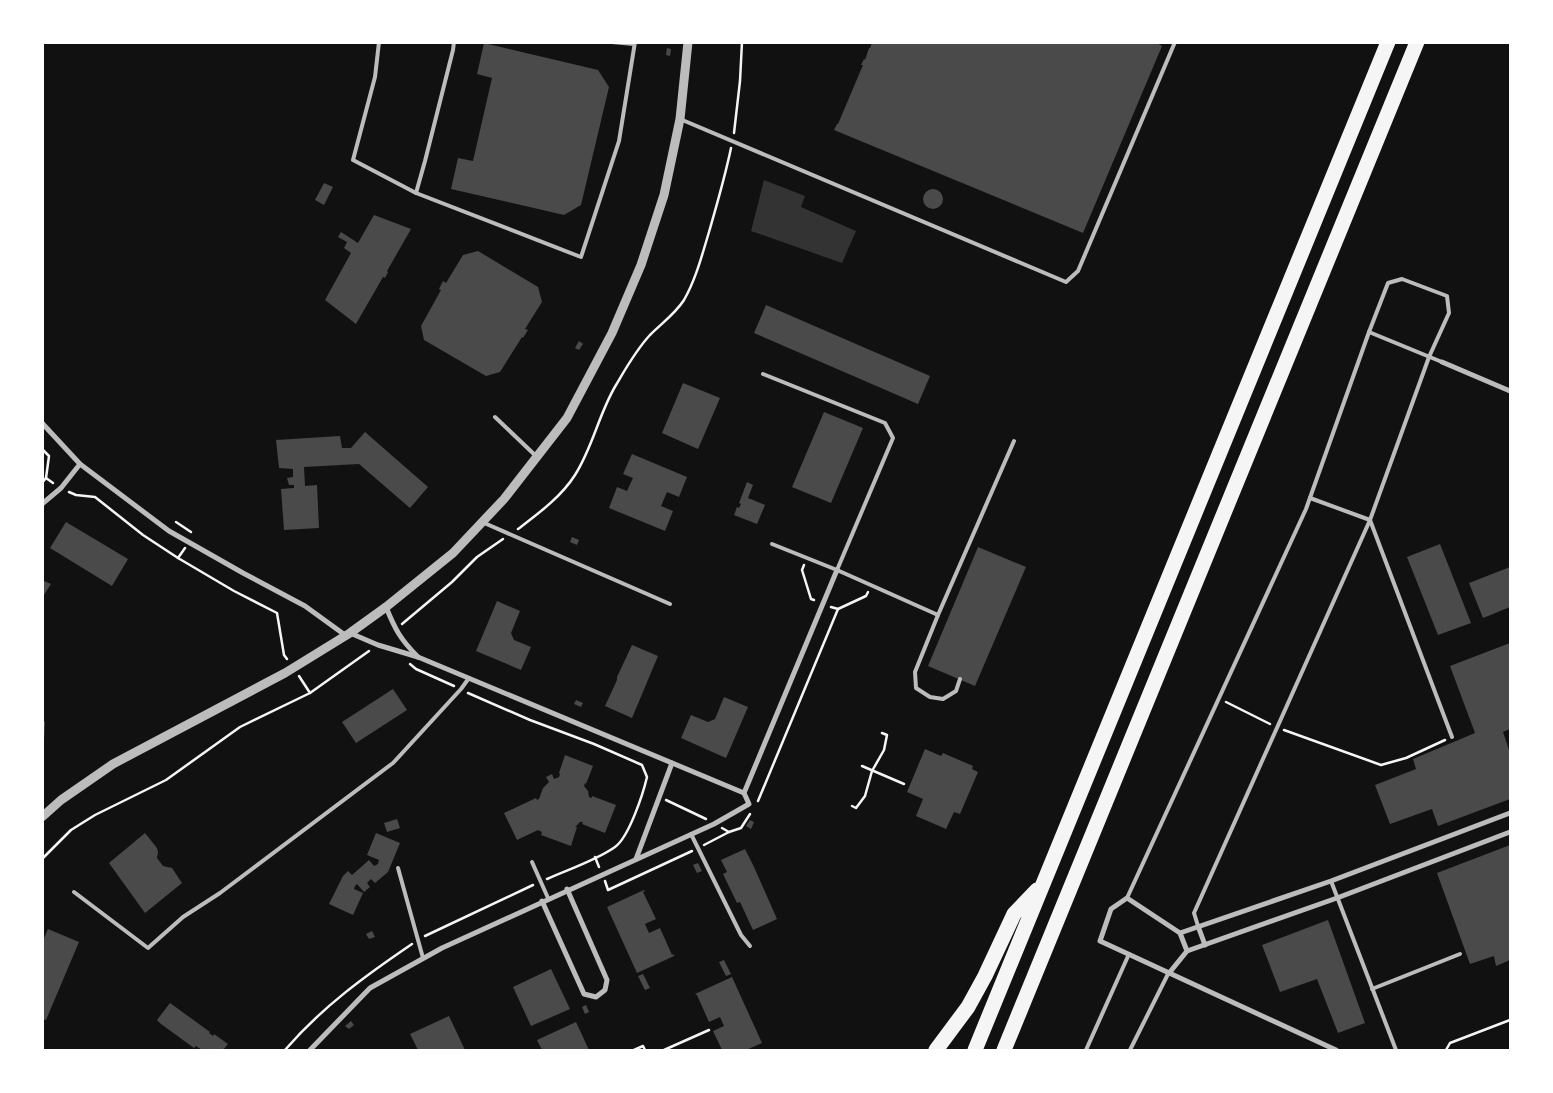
<svg xmlns="http://www.w3.org/2000/svg" width="1553" height="1093" font-family="'Titillium Web',sans-serif">
<rect width="100%" height="100%" fill="#111"/>
<path fill="#333" d="M764,180L805,196L801,207L856,231L842,263L751,231Z"/>
<g fill="#4a4a4a">
<path d="M872,42H1155L1162,46L1083,233L834,130L837,124H838L863,65H861L864,59L865,60L869,48H870Z"/>
<path d="M484,43L598,70L609,87L581,205L564,215L451,189L458,158L473,161L492,78L477,74Z"/>
<path d="M667,48L671,49L670,56L666,55Z"/>
<path d="M324,183L333,187L324,205L315,200Z"/>
<circle cx="933" cy="199" r="10"/>
<path d="M374,215L411,229L387,271L388,272L385,278L383,277L356,324L325,300L351,253L344,248L347,242L338,237L341,232L358,243Z"/>
<path d="M478,251L538,287L542,302L525,329L528,330L523,338L522,337L500,372L486,376L424,340L421,326L441,290L439,289L443,281L446,283L463,255Z"/>
<path d="M766,305L930,376L918,404L754,333Z"/>
<path d="M579,341L583,344L579,350L575,348Z"/>
<path d="M683,383L720,398L698,449L662,433Z"/>
<path d="M824,412L863,428L831,503L792,487Z"/>
<path d="M365,432L428,487L410,508L359,464L304,467L305,486L317,485L319,528L284,530L281,489L294,488V485H289L287,478L293,477V469L279,468L276,440L340,436L342,448H351Z"/>
<path d="M632,454L687,477L679,497L667,492L661,506L673,511L665,531L609,508L617,487L627,491L633,478L623,474Z"/>
<path d="M747,482L753,485L748,498L765,505L757,524L734,515L737,507L739,508L741,504L739,503Z"/>
<path d="M66,522L128,559L112,586L50,548Z"/>
<path d="M572,537L579,540L577,545L570,542Z"/>
<path d="M1440,544L1471,623L1438,635L1407,557Z"/>
<path d="M978,547L1026,567L975,686L928,666Z"/>
<path d="M1510,567V607L1483,618L1469,583Z"/>
<path d="M42,580L51,584L42,598Z"/>
<path d="M497,601L520,611L511,633L514,640L531,647L521,670L476,651Z"/>
<path d="M1510,643V729L1503,732L1510,753V799L1438,826L1432,809L1390,824L1375,785L1416,769L1413,759L1475,733L1450,666Z"/>
<path d="M632,645L658,656L632,718L605,706L617,680V677Z"/>
<path d="M393,689L407,710L356,743L342,722Z"/>
<path d="M724,697L748,707L726,758L681,738L691,715L708,722L715,719Z"/>
<path d="M576,700L583,703L581,707L574,704Z"/>
<path d="M42,718L45,722L44,742L42,741Z"/>
<path d="M925,749L941,756L943,753L973,766L972,769L978,772L960,814L954,812L946,829L916,816L923,799L907,792Z"/>
<path d="M565,755L593,766L586,784L585,783L584,786L588,791L589,797L592,798V796L616,805L605,833L582,824L583,822H580L575,827H577L571,846L541,835L542,832L538,830L517,840L504,813L536,798L537,800L539,799L543,788L549,782L546,777L552,774L554,779L559,777L560,774L559,773Z"/>
<path d="M397,819L400,828L387,832L384,823Z"/>
<path d="M750,820L754,822L751,829L746,826Z"/>
<path d="M145,833L157,848L158,852L157,858L163,866L172,868L182,883L145,913L109,863Z"/>
<path d="M376,833L400,843L388,872L375,883L371,879L367,883L370,887L364,892L357,884L355,886L354,889L363,893L353,915L329,904L343,876L348,871L352,875L369,860L374,866L378,864L379,860L367,855Z"/>
<path d="M1510,845V960L1496,966L1494,956L1470,964L1437,873Z"/>
<path d="M745,849L754,867L777,919L753,930L740,902L737,903L723,874L727,872L721,860Z"/>
<path d="M698,863L702,871L697,873L693,865Z"/>
<path d="M644,890L645,891L643,892L656,919L645,924L649,933L660,928L672,955L674,954V956L637,973L607,907Z"/>
<path d="M1328,920L1365,1023L1338,1033L1317,979L1280,992L1262,945Z"/>
<path d="M48,929L79,942L46,1020L42,1019V943Z"/>
<path d="M372,931L375,937L369,939L366,934Z"/>
<path d="M724,960L731,974L726,976L719,962Z"/>
<path d="M551,969L570,1009L531,1026L513,987Z"/>
<path d="M643,974L650,988L645,990L638,976Z"/>
<path d="M732,977L762,1043L746,1050H722L713,1031L724,1026L720,1017L709,1022L697,995L695,994Z"/>
<path d="M170,1003L210,1032L209,1033L213,1036L214,1034L228,1044L223,1050H202L196,1046L194,1048L161,1024L157,1020Z"/>
<path d="M586,1005L589,1012L585,1014L582,1007Z"/>
<path d="M449,1016L465,1050H418L410,1034Z"/>
<path d="M351,1021L354,1025L349,1029L345,1026Z"/>
<path d="M576,1022L589,1050H542L537,1040Z"/>
</g>
<g fill="none" stroke-linecap="round" stroke-linejoin="round">
<g stroke="#f5f5f5" stroke-width="2.5">
<path d="M734,133L740,81L742,42"/>
<path d="M42,449L49,456L46,478L42,483"/>
<path d="M46,478L53,483"/>
<path d="M69,492L76,495L95,497L143,535L178,558L185,548"/>
<path d="M176,522L191,532"/>
<path d="M518,529C539,513 561,497 575,475C593,447 599,413 616,385C626,368 636,350 650,335C662,323 675,314 684,300C696,279 702,255 709,232C717,204 725,177 731,148"/>
<path d="M178,558L234,591L277,613L284,655L287,659"/>
<path d="M804,565L802,570L811,599L814,600"/>
<path d="M838,609L866,596L868,592"/>
<path d="M402,624L452,582L477,557L503,539"/>
<path d="M410,664L416,669L454,686"/>
<path d="M299,676L310,693"/>
<path d="M468,693L530,720L594,744L642,765L647,777C643,794 629,837 615,847C597,860 567,870 547,879"/>
<path d="M1226,702L1270,724"/>
<path d="M1284,730L1381,765L1406,758L1445,740"/>
<path d="M862,766L904,784"/>
<path d="M666,800L706,819"/>
<path d="M758,801L838,609L831,607"/>
<path d="M852,806L856,808L865,796L872,771L884,750L887,735L882,733"/>
<path d="M722,828L729,832L741,828L750,814"/>
<path d="M704,845L729,832"/>
<path d="M595,857L599,867"/>
<path d="M42,859L71,830L95,815L166,780L240,727L310,693L369,651"/>
<path d="M605,881L608,890L692,851"/>
<path d="M425,936L533,885"/>
<path d="M285,1050C322,1007 365,976 412,944"/>
<path d="M634,1050L643,1046L645,1050"/>
<path d="M664,1050L709,1030"/>
<path d="M1446,1050L1450,1043L1510,1020"/>
</g>
<g stroke="#bcbcbc" stroke-width="4">
<path d="M379,42L375,77L353,160L416,193L581,257L619,141L635,42"/>
<path d="M612,42L634,44"/>
<path d="M680,119L1066,282L1078,271L1175,42"/>
<path d="M416,193L425,161L453,50L454,42"/>
<path d="M763,374L885,423L893,438L837,570"/>
<path d="M495,417L537,457"/>
<path d="M1310,498L1370,520L1452,737"/>
<path d="M482,522L670,604"/>
<path d="M772,544L837,570L938,615"/>
<path d="M960,679L956,691L943,699L930,697L916,688L915,672L938,615L1014,441"/>
<path d="M691,834L741,935L750,946"/>
<path d="M532,862L548,898"/>
<path d="M398,868L423,958"/>
<path d="M1331,881L1396,1050"/>
<path d="M74,892L148,948L183,917L220,893L393,763L461,689L469,678"/>
<path d="M1127,898L1306,509L1369,332L1442,362"/>
<path d="M1198,926L1194,913L1370,520L1429,357L1449,313L1447,296L1402,279L1388,283L1369,332"/>
<path d="M1372,989L1460,954"/>
<path d="M1086,1050L1129,954"/>
<path d="M1130,1050L1169,972"/>
</g>
<g stroke="#bcbcbc" stroke-width="5">
<path d="M1442,362L1510,391"/>
<path d="M42,423L80,464L169,531L243,573L305,606L345,635"/>
<path d="M42,504L61,488L80,464"/>
<path d="M386,607C395,629 400,639 418,657"/>
<path d="M744,793L837,570"/>
<path d="M636,859L672,763"/>
<path d="M542,901L584,994L596,997L605,990L607,980L567,889"/>
<path d="M1198,926L1205,945"/>
<path d="M1180,933L1331,881L1510,813"/>
<path d="M1187,951L1180,933L1127,898L1111,909L1100,941L1336,1050"/>
<path d="M1170,972L1187,951L1337,898L1510,832"/>
<path d="M310,1050L370,988L442,948L714,824L749,804L744,793L418,657L378,645L350,633"/>
</g>
<path stroke="#bcbcbc" stroke-width="9" d="M42,817L61,800L113,764L285,673L350,633L386,607L453,553L504,499L567,418L612,333L641,265L664,195L680,119L688,42"/>
<g stroke="#f5f5f5" stroke-width="15">
<path d="M936,1050L968,1007L985,976L1014,914L1037,890"/>
<path d="M975,1050L1388,42"/>
<path d="M1004,1050L1417,42"/>
</g>
</g>
<rect width="1553" height="1093" fill="none" stroke="#ffffff" stroke-width="88"/>
</svg>
